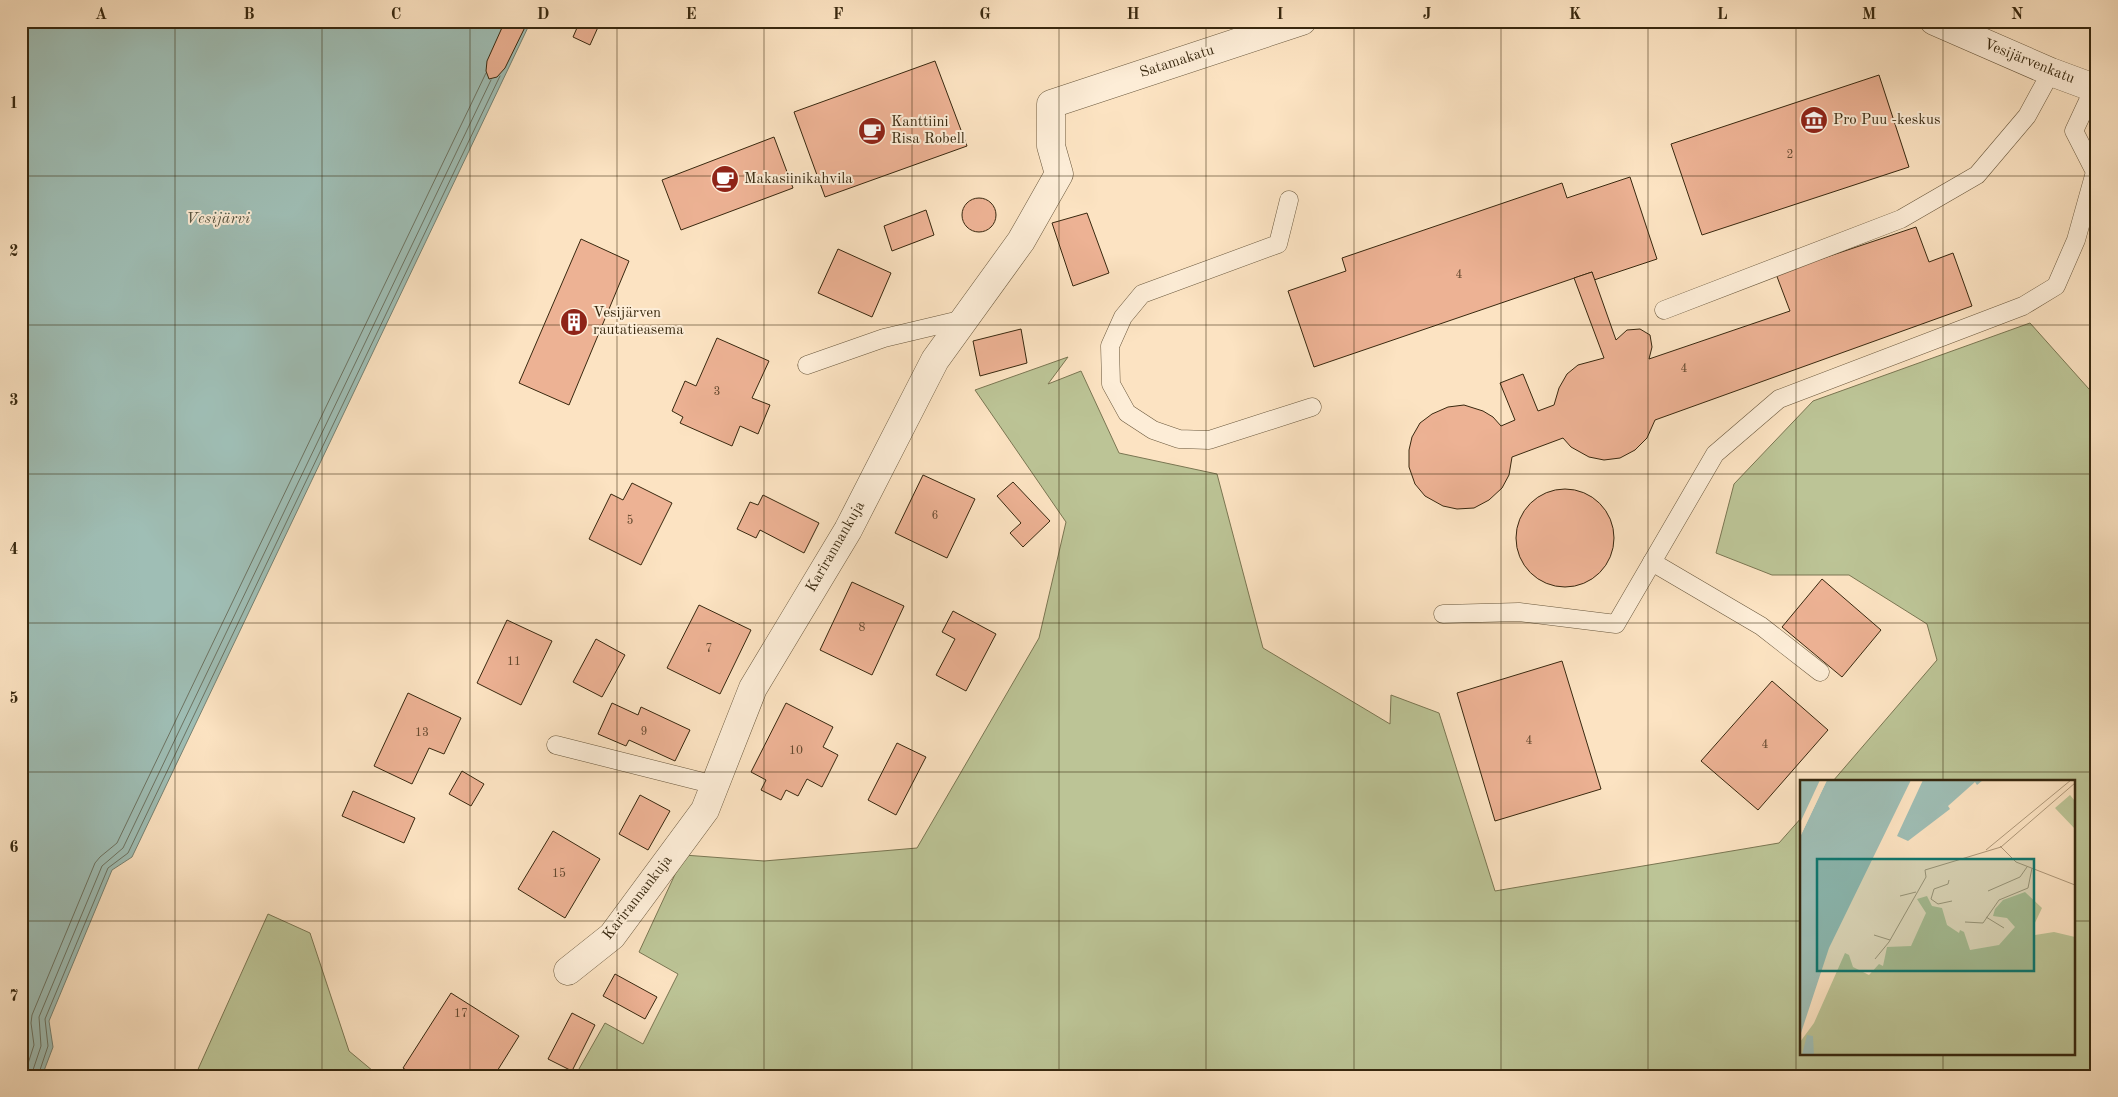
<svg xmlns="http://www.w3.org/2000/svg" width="2118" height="1097" font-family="'Old Standard TT',serif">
<rect width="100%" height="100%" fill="#fce3c2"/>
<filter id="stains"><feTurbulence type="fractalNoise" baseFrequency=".004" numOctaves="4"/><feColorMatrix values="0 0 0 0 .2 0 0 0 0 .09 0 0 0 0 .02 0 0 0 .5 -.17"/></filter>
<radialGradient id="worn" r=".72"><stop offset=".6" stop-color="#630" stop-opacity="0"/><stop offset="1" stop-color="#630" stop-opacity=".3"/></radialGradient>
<g fill="#bcc496" stroke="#7a7652">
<path d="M2030,323L2097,398V1076H575L605,1023L643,1044L678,974L639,952L684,855L764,861L917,848L1039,638L1066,522L975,390L1068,357L1048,384L1081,371L1119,453L1217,474L1263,648L1390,724L1391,695L1439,713L1495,891L1779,843L1802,817V1053H2074V781H1833L1937,660L1927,624L1849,575H1772L1716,553L1734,484L1813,401Z"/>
<path d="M268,914L310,933L349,1051L379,1076H195Z"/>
</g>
<path fill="#9fbeb5" stroke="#768273" d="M21,21H531L132,857L112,870L49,1021L53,1047L42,1076H21Z"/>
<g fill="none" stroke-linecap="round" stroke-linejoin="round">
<g stroke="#6c7362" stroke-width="1">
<path d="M24,1076L34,1045L31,1023L32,1015L95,863L100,857L117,843L486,73"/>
<path d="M31,1076L41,1046L39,1017L102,866L123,848L491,80"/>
<path d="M38,1076L48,1046L45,1019L108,868L128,853L500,76"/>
</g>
</g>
<g fill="#edb294" stroke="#38280f">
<path d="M505,21H528L505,68L497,77L489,79L486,71L487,61Z"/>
<path d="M580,21H591L599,25L590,45L573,37Z"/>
<path d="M935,61L967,146L825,197L794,112Z"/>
<path d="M1879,75L1909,167L1702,235L1671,144Z"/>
<path d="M774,137L793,188L681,230L662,180Z"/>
<path d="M1630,177L1657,259L1594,280L1592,272L1314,367L1288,291L1346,271L1342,258L1562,183L1567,198Z"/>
<circle cx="979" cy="215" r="17"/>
<path d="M926,210L934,235L892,251L884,226Z"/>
<path d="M1087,213L1109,273L1073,286L1052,223Z"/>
<path d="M1916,227L1929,262L1953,253L1972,306L1655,420L1647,438L1635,450L1620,458L1604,460L1589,457L1571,447L1563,438L1512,457L1509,475L1502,488L1489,500L1474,508L1457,509L1443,506L1425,496L1415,484L1409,467V450L1412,437L1420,423L1432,414L1448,407L1464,405L1483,411L1493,417L1501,426L1515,420L1500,383L1523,374L1538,411L1554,405L1559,388L1567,374L1578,365L1604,358L1574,278L1592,272L1616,340L1627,330L1640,329L1650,335L1652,347L1649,359L1790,311L1776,274Z"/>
<path d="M581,239L629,261L569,405L519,383Z"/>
<path d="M838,249L891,273L872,317L818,293Z"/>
<path d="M1021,329L1027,363L980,376L973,341Z"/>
<path d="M717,338L769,361L752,398L770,405L758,434L740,426L732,446L680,423L683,417L672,411L685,381L696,386Z"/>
<path d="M923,475L975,499L947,558L895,533Z"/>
<path d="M1013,482L1050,521L1023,547L1010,533L1021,523L997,496Z"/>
<path d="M632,483L672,503L641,565L589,539L611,494L623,500Z"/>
<circle cx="1565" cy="538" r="49"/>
<path d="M763,495L819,523L804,553L760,530L756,538L737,529L750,502L758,505Z"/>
<path d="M1822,579L1881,630L1842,677L1782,627Z"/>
<path d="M852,582L904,606L872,675L820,650Z"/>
<path d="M699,605L751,630L720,694L667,668Z"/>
<path d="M953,611L996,634L966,691L936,675L955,639L942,632Z"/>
<path d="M507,620L552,641L521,705L477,683Z"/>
<path d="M596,639L625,655L602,697L573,682Z"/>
<path d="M1562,661L1601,789L1495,821L1457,693Z"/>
<path d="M1772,681L1828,730L1758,810L1701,761Z"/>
<path d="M408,693L461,718L444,754L429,748L412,784L374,766Z"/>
<path d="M612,703L638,715L641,707L690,730L675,761L629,740L626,746L598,734Z"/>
<path d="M786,703L833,727L823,747L838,755L822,787L807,779L798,796L786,790L781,800L761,790L766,780L751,772Z"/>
<path d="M897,743L926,757L896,815L868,800Z"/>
<path d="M462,771L484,784L471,806L449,794Z"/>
<path d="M353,791L415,818L404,843L342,816Z"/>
<path d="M640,795L670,811L648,850L619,834Z"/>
<path d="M553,831L600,859L565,918L518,889Z"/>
<path d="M615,974L657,997L645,1019L603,996Z"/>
<path d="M451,993L519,1036L494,1076H415L403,1068Z"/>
<path d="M572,1013L595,1025L572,1071L548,1059Z"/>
</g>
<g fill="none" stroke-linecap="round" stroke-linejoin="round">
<g stroke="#69573c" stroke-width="19">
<g id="service">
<path d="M1289,200L1278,244L1142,294L1123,317L1110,346L1111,384L1127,413L1153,430L1179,439L1209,440L1312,407"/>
<path d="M1664,310L1901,219L1977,175L2027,116L2051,72"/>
<path d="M807,365L884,338L964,319"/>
<path d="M1652,562L1761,626L1820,672"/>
<path d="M1443,614L1519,612L1616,624L1715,454L1779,399L2023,306L2056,286L2076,240L2095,172L2074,131L2094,88"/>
<path d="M556,745L715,785"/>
</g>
</g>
<g stroke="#69573c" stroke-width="29">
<path id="minor" d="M568,971L612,936L705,810L753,688L848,530L935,360L1021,241L1059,174L1051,146V104L1302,21"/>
</g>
<g stroke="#69573c" stroke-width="29">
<path id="tertiary" d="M1934,21L2051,72L2097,89"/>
</g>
<use href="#service" stroke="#fdedd7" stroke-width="18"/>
<use href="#minor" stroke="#fdedd7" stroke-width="28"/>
<use href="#tertiary" stroke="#fdedd7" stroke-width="28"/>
</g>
<path fill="none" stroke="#38280f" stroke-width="1" stroke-opacity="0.55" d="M175,21V1076M322,21V1076M470,21V1076M617,21V1076M764,21V1076M912,21V1076M1059,21V1076M1206,21V1076M1354,21V1076M1501,21V1076M1648,21V1076M1796,21V1076M1943,21V781M21,176H2097M21,325H2097M21,474H2097M21,623H2097M21,772H2097M21,921H1802M2074,921H2097M1943,1053V1076"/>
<defs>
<g id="museum-disc" transform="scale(1.4375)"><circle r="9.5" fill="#8f2418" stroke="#fdedd7"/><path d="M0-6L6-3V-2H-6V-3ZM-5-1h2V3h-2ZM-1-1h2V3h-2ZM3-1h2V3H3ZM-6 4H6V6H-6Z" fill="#fff"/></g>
<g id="cafe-disc" transform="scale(1.4375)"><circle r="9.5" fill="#8f2418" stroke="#fdedd7"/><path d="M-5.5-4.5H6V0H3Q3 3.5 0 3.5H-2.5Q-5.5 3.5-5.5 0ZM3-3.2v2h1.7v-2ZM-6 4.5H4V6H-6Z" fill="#fff"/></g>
<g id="building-disc" transform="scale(1.4375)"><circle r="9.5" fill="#8f2418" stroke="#fdedd7"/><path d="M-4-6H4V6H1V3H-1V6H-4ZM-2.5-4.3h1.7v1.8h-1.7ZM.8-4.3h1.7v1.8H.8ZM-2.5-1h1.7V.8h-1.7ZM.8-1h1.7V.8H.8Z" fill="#fff"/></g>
</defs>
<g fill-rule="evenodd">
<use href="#museum-disc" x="1814" y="120"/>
<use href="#cafe-disc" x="872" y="131"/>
<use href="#cafe-disc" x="725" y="179"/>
<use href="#building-disc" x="574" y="322"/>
</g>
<g text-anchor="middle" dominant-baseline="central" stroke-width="4" stroke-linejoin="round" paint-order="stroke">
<g font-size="12" fill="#654a30">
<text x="1790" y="155">2</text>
<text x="1459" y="275">4</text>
<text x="1684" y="369">4</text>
<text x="717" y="392">3</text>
<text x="935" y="516">6</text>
<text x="630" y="521">5</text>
<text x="862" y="628">8</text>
<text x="709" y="649">7</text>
<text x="514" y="662">11</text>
<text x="644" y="732">9</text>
<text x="422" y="733">13</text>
<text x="1529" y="741">4</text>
<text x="1765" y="745">4</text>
<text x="796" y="751">10</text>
<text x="559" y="874">15</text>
<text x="461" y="1014">17</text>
</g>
<g font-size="15" fill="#38280f" stroke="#fdedd7">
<text transform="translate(1177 62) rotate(-18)">Satamakatu</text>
<text transform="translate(2029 62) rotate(22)">Vesijärvenkatu</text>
<text transform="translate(836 547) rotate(-60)">Karirannankuja</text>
<text transform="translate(638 898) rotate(-52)">Karirannankuja</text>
</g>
<g font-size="15" fill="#38280f" stroke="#fdedd7" text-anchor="start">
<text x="1833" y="120">Pro Puu -keskus</text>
<text x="891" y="122">Kanttiini<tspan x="891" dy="17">Risa Robell</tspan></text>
<text x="744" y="179">Makasiinikahvila</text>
<text x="593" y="313">Vesijärven<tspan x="593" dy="17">rautatieasema</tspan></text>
</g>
<g font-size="16" font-style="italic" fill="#575541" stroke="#fdedd7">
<text x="218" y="219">Vesijärvi</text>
</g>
</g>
<g transform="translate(1800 780)">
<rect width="275" height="275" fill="#fce3c2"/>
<path d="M270,15L275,21V49L255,28ZM225,112L242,128L233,147L235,155L254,152L275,157V275H0V262L14,243L45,173L49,175L53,187L69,195L79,184L83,186L87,167L111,166L126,133L117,119L127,116L132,126L142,128L147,145L159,153L160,150L164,152L170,170L199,165L215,147L207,138L193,136L195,129L203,120Z" fill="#bcc496"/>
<path d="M0,0H20L0,43ZM27,0H111L29,168L0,256V57ZM123,0H183L177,5L175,2L148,26L150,29L108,61L97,56ZM7,255L13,256L14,275H2Z" fill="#9fbeb5"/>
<path d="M24,0H27L0,57V51Z" fill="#fce3c2"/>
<path fill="none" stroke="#ae987a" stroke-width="1" d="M200,66L216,82L275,105M186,70L271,0M149,100L148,104L134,109L131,119L138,124L152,121M188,111L220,97L227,87M100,116L116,112M186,137L204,148M165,142L183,143L199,120L228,108L232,88M74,155L90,160M75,179L89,162L126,97L125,90L201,67L275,3"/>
<path fill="#0f766e" fill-opacity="0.15" stroke="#0f766e" stroke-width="2.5" d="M17,79H234V191H17Z"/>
<rect width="275" height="275" fill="none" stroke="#38280f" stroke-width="2.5"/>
</g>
<rect width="2118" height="1097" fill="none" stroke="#fce3c2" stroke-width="55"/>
<rect x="28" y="28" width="2062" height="1042" fill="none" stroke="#38280f" stroke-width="2"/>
<g font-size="16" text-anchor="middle" font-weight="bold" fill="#38280f">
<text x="101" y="19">A</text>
<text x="249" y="19">B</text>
<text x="396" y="19">C</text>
<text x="543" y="19">D</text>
<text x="691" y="19">E</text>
<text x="838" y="19">F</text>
<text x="985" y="19">G</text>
<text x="1133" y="19">H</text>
<text x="1280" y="19">I</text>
<text x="1427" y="19">J</text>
<text x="1575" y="19">K</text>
<text x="1722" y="19">L</text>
<text x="1869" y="19">M</text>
<text x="2017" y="19">N</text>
<text x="14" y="108">1</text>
<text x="14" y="256">2</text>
<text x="14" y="405">3</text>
<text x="14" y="554">4</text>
<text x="14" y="703">5</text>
<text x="14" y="852">6</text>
<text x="14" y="1001">7</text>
</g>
<rect width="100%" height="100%" filter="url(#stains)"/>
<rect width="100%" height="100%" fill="url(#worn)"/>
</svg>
